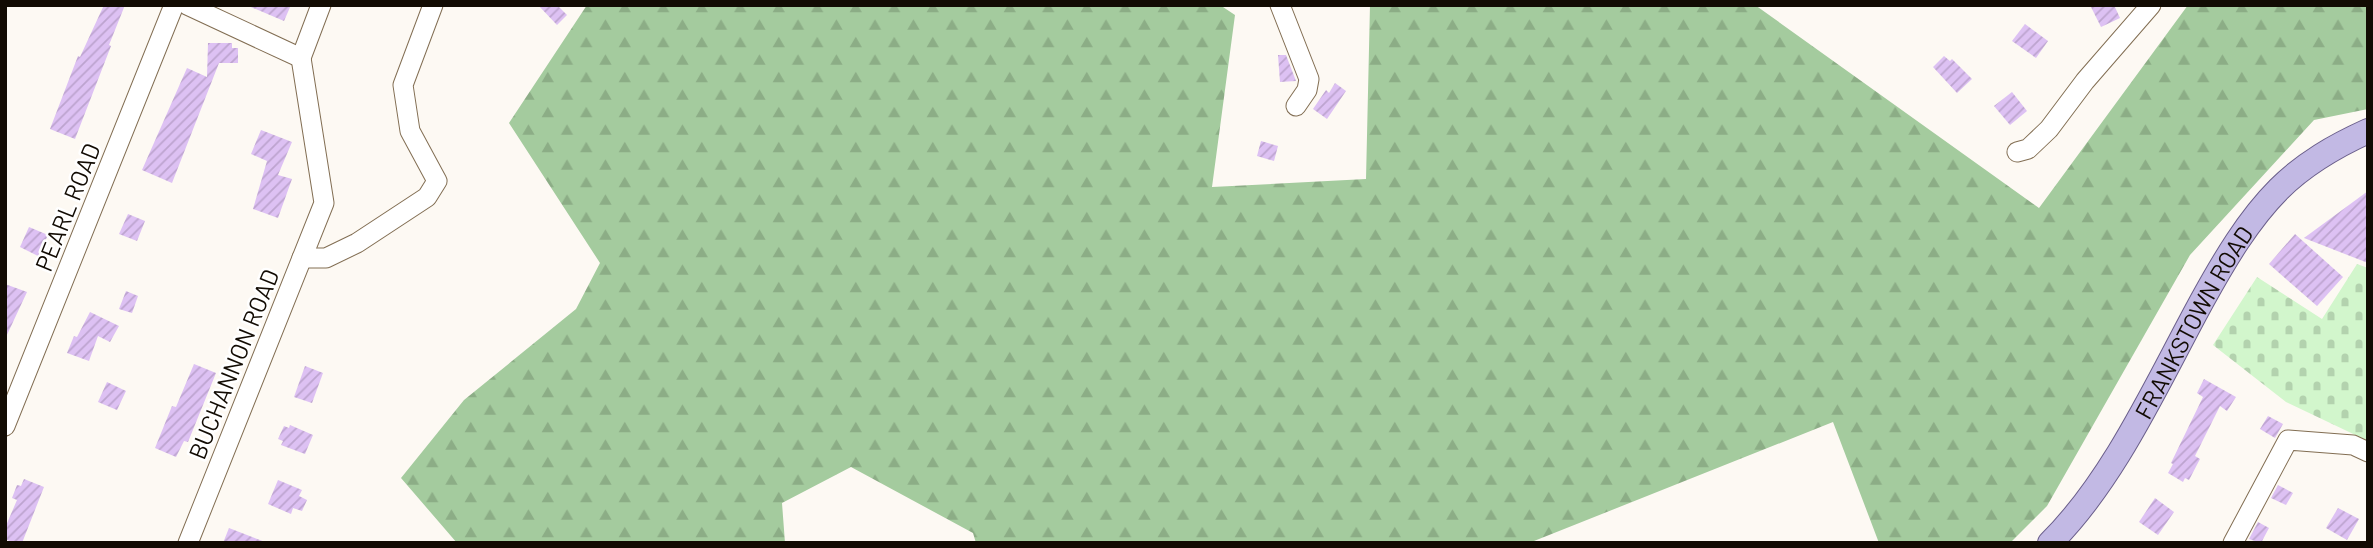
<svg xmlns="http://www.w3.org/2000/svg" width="2373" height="548" font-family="Barlow,sans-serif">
<defs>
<pattern id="forest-firs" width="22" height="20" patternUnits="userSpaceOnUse" patternTransform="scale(1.75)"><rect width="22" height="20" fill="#a4cb9e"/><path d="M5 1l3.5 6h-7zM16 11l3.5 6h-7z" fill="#8cad86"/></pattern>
<pattern id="cemetery-stones" width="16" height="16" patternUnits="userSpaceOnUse" patternTransform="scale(1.75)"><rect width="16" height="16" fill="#d2f6cc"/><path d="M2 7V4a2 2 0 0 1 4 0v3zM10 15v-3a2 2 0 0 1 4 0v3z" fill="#b3d2ae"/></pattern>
<pattern id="building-hatch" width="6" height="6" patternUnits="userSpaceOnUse" patternTransform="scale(1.75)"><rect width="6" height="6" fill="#ddc1f3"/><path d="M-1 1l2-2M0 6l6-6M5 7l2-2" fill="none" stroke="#bda4cf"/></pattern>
</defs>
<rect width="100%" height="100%" fill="#fdf9f3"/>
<path fill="url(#forest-firs)" d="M587,5H1220L1235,15L1212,187L1366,179L1370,5H1755L2039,208L2188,5H2368V109L2314,120L2190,255L2047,506L2010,543H1879L1833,422L1529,543H976L973,533L851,467L782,503L785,543H457L401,478L464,400L576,309L600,263L509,123Z"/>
<path fill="url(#cemetery-stones)" d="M2357,264L2368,268V441L2286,402L2213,345L2257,277L2322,319Z"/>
<g fill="url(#building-hatch)">
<path d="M104,5H125L109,45L111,46L75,139L50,129L78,56L80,57Z"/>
<path d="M246,5H291L284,21Z"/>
<path d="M538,5H557L567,15L557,25Z"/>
<path d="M2090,5H2114L2120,18L2101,27Z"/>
<path d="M2025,24L2048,41L2036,58L2012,41Z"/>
<path d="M208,43H232V48H238V63H219L172,183L142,170L187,68L207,77Z"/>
<path d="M1278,55H1286L1296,81L1280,82Z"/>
<path d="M1944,56L1950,61L1952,59L1972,79L1957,93L1933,67Z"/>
<path d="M1335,83L1346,91L1327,119L1313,109L1326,90L1329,93Z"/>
<path d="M2012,92L2027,111L2010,125L1994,106Z"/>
<path d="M261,130L292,142L278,175L292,179L278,218L253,209L267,161L251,154Z"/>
<path d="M1261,141L1278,146L1274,161L1257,156Z"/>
<path d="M2368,191V263L2304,238Z"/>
<path d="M128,214L145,221L137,241L119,234Z"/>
<path d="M29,227L48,235L38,256L20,247Z"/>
<path d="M2295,234L2343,277L2317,306L2269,264Z"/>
<path d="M5,284L27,292L6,337H5Z"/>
<path d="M126,291L138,296L132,313L119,309Z"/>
<path d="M90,312L119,326L110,342L98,336L89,361L67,353L74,336L77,337Z"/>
<path d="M194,364L216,373L188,442L184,441L176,457L155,448L172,406L176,407Z"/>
<path d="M305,366L323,373L312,403L294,397Z"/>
<path d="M2204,379L2236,397L2227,411L2220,406L2195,456L2200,459L2189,480L2185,478L2183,482L2168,473L2173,464L2171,463L2203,397L2197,393Z"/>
<path d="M107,382L126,391L117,410L98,402Z"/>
<path d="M2268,416L2283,424L2275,438L2260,429Z"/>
<path d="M290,425L313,435L305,454L281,445L283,441L278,439L284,426L289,428Z"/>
<path d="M24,479L44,487L22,543H14L5,539V528L17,500L12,498L17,485L21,486Z"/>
<path d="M278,480L302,490L299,496L307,500L302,511L293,508L291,514L268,504Z"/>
<path d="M2278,485L2293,493L2286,505L2271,498Z"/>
<path d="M2155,498L2174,512L2158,535L2139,522Z"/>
<path d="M2338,508L2359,519L2347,540L2326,528Z"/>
<path d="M2258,522L2269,528L2261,543L2249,539Z"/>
<path d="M229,528L265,542V543H223Z"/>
</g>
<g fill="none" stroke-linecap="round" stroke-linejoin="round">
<g stroke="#826e53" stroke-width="21">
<g id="minor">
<path d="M187,5L301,58"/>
<path d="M1280,5L1309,79L1307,90L1296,106"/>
<path d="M301,58L321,5"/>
<path d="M2017,152L2028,149L2049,129L2085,81L2151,5"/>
<path d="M302,258H326L357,243L427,197L437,181L410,131L403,85L433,5"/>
<path d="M5,426L174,5"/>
<path d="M188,543L324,203L301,58"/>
<path d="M2233,543L2288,440L2353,445L2368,452"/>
</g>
</g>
<g stroke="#6a5e8a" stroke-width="26">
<g id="major">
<path id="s1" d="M2050,543C2115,479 2159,379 2203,299C2224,261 2248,220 2279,189C2305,163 2335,146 2368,131"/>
</g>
</g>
<use href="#minor" stroke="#fff" stroke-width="19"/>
<use href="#major" stroke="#c2b9e4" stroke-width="24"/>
</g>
<g text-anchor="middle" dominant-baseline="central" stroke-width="5" stroke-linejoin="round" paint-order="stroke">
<g font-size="24" fill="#120b03" stroke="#fff">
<text transform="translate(67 207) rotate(-68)">PEARL ROAD</text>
<text stroke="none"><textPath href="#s1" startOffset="264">FRANKSTOWN ROAD</textPath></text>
<text transform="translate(233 364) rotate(-68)">BUCHANNON ROAD</text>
</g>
</g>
<rect width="2373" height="548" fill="none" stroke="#120b03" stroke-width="14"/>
</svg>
